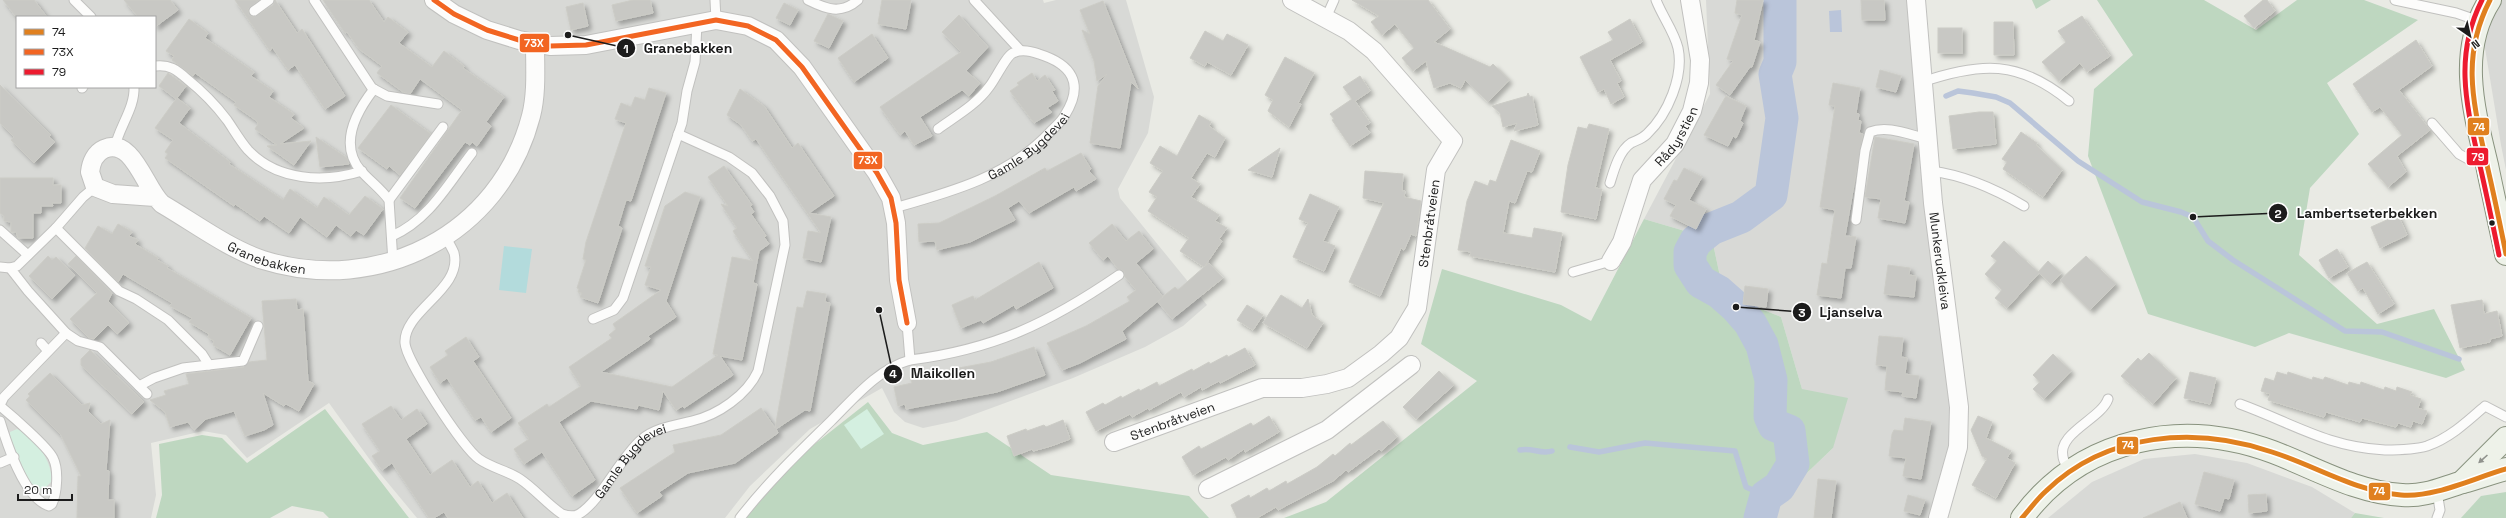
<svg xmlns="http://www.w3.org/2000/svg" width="2506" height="518" font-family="'Space Grotesk',sans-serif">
<defs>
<filter id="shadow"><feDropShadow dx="3.5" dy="3.5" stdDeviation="2" flood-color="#0004"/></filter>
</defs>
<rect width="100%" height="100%" fill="#e9eae4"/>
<g fill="#d8d9d6" fill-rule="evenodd">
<path d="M0,0H1043L1044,3L1056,0H1126L1154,97L1148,133L1118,189L1120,198L1207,305L1183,326L1145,347L1073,378L956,421L923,428L905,422L894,412L882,388L810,429L750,486L725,518H417L378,471L329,403L247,458L226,435L203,431L151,443L156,495L151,518H0ZM17,17H155V87H17Z"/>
<path d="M1706,0H1912L1962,411L1946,518H1768L1769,509L1833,448L1802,389L1781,317L1741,301L1721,281L1712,239L1644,219L1710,94Z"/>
<path d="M2477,0H2506V170L2501,145Z"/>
<path d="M2195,454L2247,463L2312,487L2355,513L2351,518H2048L2092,482L2144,459Z"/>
</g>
<g fill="#bed7c0">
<path d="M2032,0H2051L2036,9Z"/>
<path d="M2097,0H2204L2256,30L2297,0H2364L2418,20L2327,83L2359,134L2310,188L2299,255L2377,324L2434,309L2465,370L2446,378L2289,333L2255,347L2148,314L2088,156L2094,89L2133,55Z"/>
<path d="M1644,219L1712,239L1721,281L1741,301L1781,317L1802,389L1848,398L1833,448L1769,509L1768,518H1284L1326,502L1477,381L1421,344L1442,269L1561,305L1591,321Z"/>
<path d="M868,402L892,433L923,445L987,432L1051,475L1189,496L1209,518H742L768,481Z"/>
<path d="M325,409L409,518H329L323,512L292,506L270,518H156L162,495L159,444L202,435L222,438L247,463Z"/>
<path d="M2506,492V518H2461L2481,496Z"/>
<path d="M2355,513L2384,518H2351Z"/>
</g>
<g fill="#d4efe0">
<path d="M867,409L884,434L861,449L844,425Z"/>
<path d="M17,429C34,435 54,463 51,482L45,488L38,489L28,480L10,437V432Z"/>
</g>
<path fill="#b3dbdc" d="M504,246L532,249L526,293L499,290Z"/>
<path fill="#bac5da" d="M1841,10L1842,32H1830L1829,11Z"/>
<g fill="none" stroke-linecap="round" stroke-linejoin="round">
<g stroke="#bac5da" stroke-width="5.5">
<path d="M1946,96L1958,91L1973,93L1996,97L2010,103L2078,161L2142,202L2181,212L2193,217L2208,241L2233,260L2345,331L2382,332L2459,359"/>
<path d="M1570,447L1599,452L1645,443L1735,451L1746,487L1766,496"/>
<path d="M1520,450C1532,447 1541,455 1552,451"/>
</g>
<path stroke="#bac5da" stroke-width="33" d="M1760,518L1766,496L1779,487L1793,464L1789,431L1774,425L1770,416L1771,380L1762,345L1750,323L1736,307L1719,292L1701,282L1690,265V252L1696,241L1711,229L1741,217L1771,195L1782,118L1775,74L1780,62V0"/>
</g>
<g fill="#c8c8c4" stroke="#ccccc6" filter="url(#shadow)">
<path d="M3,0H34L47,17H16Z"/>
<path d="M124,0H170L178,10L155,27V17H138Z"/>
<path d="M235,0H259L248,9L249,15L254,17L273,5L275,0L297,33L302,29L345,96L325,109L295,65L288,70L272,47L270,51Z"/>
<path d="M323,0H369L384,22L388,17L408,32L399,43L432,67L444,51L464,66L463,68L504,97L486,122L491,126L477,146L472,142L470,145L465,142L415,208L400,198L462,110L420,79L410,94L403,92L377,73L382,66L359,49L347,32L345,33Z"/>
<path d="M633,0H650L653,13L616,21L612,5Z"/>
<path d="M882,0H911L906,29L878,24Z"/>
<path d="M1352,0H1428L1450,29L1434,42L1490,67L1493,64L1509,80L1488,102L1465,80L1461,88L1450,83L1434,88L1426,61L1413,71L1402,58L1414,48L1395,24L1382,35L1371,22L1379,16Z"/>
<path d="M1737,0H1763L1754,40L1760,42L1752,67H1750L1730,95L1716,85L1733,61L1727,59L1742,15L1735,13Z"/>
<path d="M1861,0H1884L1885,20H1862Z"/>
<path d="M2263,0H2267L2275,11L2254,28L2244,16Z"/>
<path d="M1103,1L1138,89L1131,82L1120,148L1090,143L1098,86L1107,74L1097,81L1094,61L1082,30L1090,34L1080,10Z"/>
<path d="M583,3L588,26L571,30L566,7Z"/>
<path d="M784,3L798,10L790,25L776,18Z"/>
<path d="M828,14L843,21L829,48L814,41Z"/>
<path d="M959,15L988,47L966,71L980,83L969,96L962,90L920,117L932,136L914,145L905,131L900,135L880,107L961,52L942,32Z"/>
<path d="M2082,16L2110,56L2087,72L2080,63L2059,81L2042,62L2066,42L2058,31Z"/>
<path d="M189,19L208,33L205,38L254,72L251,76L273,91L269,97L294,114L291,118L304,128L280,144L311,141L294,165L267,146L277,145L255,129L258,124L257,121L234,105L236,102L195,73L193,76L172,60L174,56L166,51Z"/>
<path d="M1630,19L1642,42L1610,60L1621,81L1617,83L1624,97L1611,104L1604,89L1598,92L1580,57L1613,40L1608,32Z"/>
<path d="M1994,22H2013L2014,55H1994Z"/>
<rect x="1938" y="28" width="24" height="25"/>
<path d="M1205,31L1223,41L1227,34L1248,45L1231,75L1207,62L1205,66L1190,58Z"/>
<path d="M872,34L888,58L854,82L838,58Z"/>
<path d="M2416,40L2432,66L2399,90L2430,130L2397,156L2406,172L2388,187L2368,164L2402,135L2380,107L2372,112L2353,84Z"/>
<path d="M1285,57L1314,73L1298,103L1301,104L1289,127L1268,111L1273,100L1265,95Z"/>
<path d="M1880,70L1901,76L1896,92L1876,87Z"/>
<path d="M168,73L186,86L177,98L190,108L179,123L230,162L229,164L283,200L290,189L317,208L324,197L349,215L365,196L383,209L364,235L356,230L351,236L336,225L327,237L300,217L289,233L264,216L260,221L235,204L234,206L165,158L168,154L165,152L173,140L155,128L176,99L159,86Z"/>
<path d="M1032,73L1037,81L1045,75L1055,90L1052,91L1058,101L1047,108L1052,112L1034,123L1010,91L1019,85L1017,83Z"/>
<path d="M1360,76L1370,91L1355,101L1370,123L1365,126L1370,133L1350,146L1332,120L1334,119L1330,114L1352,99L1343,87Z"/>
<path d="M1833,83L1860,88L1856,113L1859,114L1858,120L1861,121L1859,133L1863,134L1845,236L1856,237L1851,268H1845L1841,298L1817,295L1822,263L1827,264L1835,210L1820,207L1835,106L1829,105Z"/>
<path d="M0,85L51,135L49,137L55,142L34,163L11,140L14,137L0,123Z"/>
<path d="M649,88L666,93L631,201L626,200L618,226L622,228L598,303L580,297L582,293L578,292L579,289L577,288L586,260L583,259L586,242L626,123L615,119L621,103L631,107L635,97L645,100Z"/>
<path d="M740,89L764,106L792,148L798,143L834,196L809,213L831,217L821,262L803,258L808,231L821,233L756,139L752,141L741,125L727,115Z"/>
<path d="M1528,93L1530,97L1532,96L1538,125L1514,131L1517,123L1503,127L1500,113L1492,106L1527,96Z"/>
<path d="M1726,96L1746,106L1740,121L1743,123L1736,138L1733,136L1728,146L1704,135Z"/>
<path d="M391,105L431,134L400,175L389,166L387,169L358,148Z"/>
<path d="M1979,112H1993L1996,144L1953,149L1949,116Z"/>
<path d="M1199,115L1211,122L1209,126L1225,138L1215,157L1207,153L1191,178L1200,184L1191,197L1219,215L1215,221L1227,228L1219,239L1222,241L1204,267L1209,263L1223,278L1172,319L1157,301L1175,287L1178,290L1204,267L1180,251L1189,238L1148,211L1157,197L1149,192L1163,171L1150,163L1160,146L1177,156Z"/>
<path d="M1589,124L1609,129L1595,188L1602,189L1596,219L1561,212L1568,165L1578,127L1587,129Z"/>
<path d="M2021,132L2037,143L2036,145L2062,170L2043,197L2003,169L2007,162L2002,159Z"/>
<path d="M316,137L347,158L349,164L320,167Z"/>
<path d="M1875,137L1914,144L1904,201L1909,202L1905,223L1878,218L1881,199L1865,197Z"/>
<path d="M1511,140L1540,151L1532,172L1527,171L1515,203L1509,201L1503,233L1532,238L1534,228L1562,233L1555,272L1470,256L1471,252L1458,250L1467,201L1475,181L1488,186L1490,180L1496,182Z"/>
<path d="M1280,148L1272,177L1248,170Z"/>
<path d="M1081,153L1091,169L1089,171L1096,179L1076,191L1074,187L1029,213L1019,201L1008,208L1015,220L970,242L937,250L935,241L919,242L918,224L939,223L995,196L1045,168L1047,171Z"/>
<path d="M724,166L752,205L750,206L754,212L751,214L766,236L764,237L769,244L759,251L753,283L757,284L742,360L720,356L733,375L684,408L683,406L676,410L663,391L659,410L638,405L637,409L591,401L559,422L595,480L572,496L542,452L524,464L514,449L529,439L518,423L547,404L549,407L581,386L569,367L612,338L609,335L616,329L613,324L661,290L645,285L651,267L645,266L665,206L685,192L700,197L666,301L676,317L648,336L650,339L601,372L672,387L718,355L713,354L732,257L753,261L733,231L737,228L721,204L728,206L708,177Z"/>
<path d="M1684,168L1702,177L1689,200L1706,209L1696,229L1670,216L1676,205L1664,199L1674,180L1677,181Z"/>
<path d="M1365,171L1403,174L1402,191H1405L1404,197L1421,201L1416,236L1411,234L1404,250L1401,248L1380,296L1349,282L1384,203L1363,198Z"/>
<path d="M0,178H53V185H61V203H52L53,206H41V213H33V238H18L16,232H11V222L4,221V216L0,213Z"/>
<path d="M1310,194L1339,207L1323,241L1335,246L1324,271L1293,257L1308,223L1299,219Z"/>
<path d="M2398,215L2407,235L2380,248L2371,227Z"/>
<path d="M118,224L132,232L129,236L138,240L135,244L158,258L157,260L168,266L167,268L251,318L230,355L213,345L214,341L208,337L209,334L189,322L192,318L170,306L172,303L123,274L118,282L85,248L98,226L112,234Z"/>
<path d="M1112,224L1126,241L1139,231L1153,249L1136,263L1163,297L1122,331L1126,339L1080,363L1062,370L1047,343L1086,326L1130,301L1127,297L1136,290L1125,277L1124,271L1118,269L1108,256L1103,260L1089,243Z"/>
<path d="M2004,241L2038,272L2048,261L2061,273L2051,284L2039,273L2007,308L1995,298L2002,290L1985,274L1997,261L1991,256Z"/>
<path d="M2337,249L2348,267L2329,278L2319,260Z"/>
<path d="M48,256L52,260L56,257L75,275L52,299L29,276Z"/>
<path d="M76,256L112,293L108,301L129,323L117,334L108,325L94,339L89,338L70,319L97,293L68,264Z"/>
<path d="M2086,256L2116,284L2090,310L2060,280Z"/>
<path d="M1039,262L1053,288L1016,309L1014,305L983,323L981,320L961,328L952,305L973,296L975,300Z"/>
<path d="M2367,262L2394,304L2378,314L2363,288L2358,291L2347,273Z"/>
<path d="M1888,265L1910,268L1909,275L1916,276L1914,297L1884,294Z"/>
<path d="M1745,286L1768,289L1766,307L1743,304Z"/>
<path d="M807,291L826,294L825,302L830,303L810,411L805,410L776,429L778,433L735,463L688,473L659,492L662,496L637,513L620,488L675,452L673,445L721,435L761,408L775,428L797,307L803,308Z"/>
<path d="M1281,295L1302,308L1308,299L1312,315L1323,323L1307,348L1263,323Z"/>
<path d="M296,299L297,310L303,309L308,381L314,384L299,411L286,404L284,406L263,393L273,425L264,430L245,436L234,411L206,419L194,430L188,422L170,427L165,412L150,400L166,395L164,391L189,384L186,374L244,367L249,362L267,360L262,301Z"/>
<path d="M2482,300L2484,314L2497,311L2502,336L2490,339V342L2460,348L2451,305Z"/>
<path d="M1247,305L1263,315L1253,330L1237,320Z"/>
<path d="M1879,336L1903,338L1901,357L1907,358L1905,374L1919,376L1916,398L1902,396L1903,392L1885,390L1887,366L1876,365Z"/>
<path d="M466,337L479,357L473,361L511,418L491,432L481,417L475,420L447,378L440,383L430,367L448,355L445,351Z"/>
<path d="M1034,347L1045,375L997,392L906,409L905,404L898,406L894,387L912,383L910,377L991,362Z"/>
<path d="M1245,348L1255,365L1220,383L1219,381L1202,390L1201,387L1184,397L1181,392L1149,410L1148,408L1132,417L1130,414L1096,431L1086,412L1103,403L1105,405L1121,396L1122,398L1139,389L1140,391L1157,382L1159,386L1192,369L1193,371L1209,362L1210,364L1227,355L1228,357Z"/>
<path d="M90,350L144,402L132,414L81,365V359Z"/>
<path d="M2149,353L2176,378L2153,404L2121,376L2138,358L2141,361Z"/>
<path d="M2053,354L2071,371L2044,399L2033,389L2040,382L2033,375Z"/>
<path d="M1439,371L1454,385L1416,419L1403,407Z"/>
<path d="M2190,372L2216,378L2210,404L2184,398Z"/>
<path d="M2277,372L2287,375L2288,372L2312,380L2313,377L2323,380L2325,377L2348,385L2349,382L2360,385L2361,382L2384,390L2385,387L2396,391L2397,387L2412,392L2410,395L2421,399L2418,408L2427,411L2422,424L2413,421L2411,427L2398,423L2396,427L2362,418L2360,422L2326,412L2324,417L2268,400L2270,394L2261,391L2265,378L2274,381Z"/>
<path d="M50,373L82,405L90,403L88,411L101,424L110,420L106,470L109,471L108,500H114V518H77L78,476H81L61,435L26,400L30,396L28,394Z"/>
<path d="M391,406L401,420L417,409L427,424L406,439L430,475L452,460L470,487L478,481L492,503L507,493L523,518H448L444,512L434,518H429L392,463L382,470L372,456L380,451L362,424Z"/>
<path d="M1269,416L1279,432L1245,452L1244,449L1228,460L1226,457L1193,475L1182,457L1199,446L1201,449L1251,423L1253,426Z"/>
<path d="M1978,416L1992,422L1986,438L2011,451L2007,458L2015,463L1996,498L1972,485L1987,459L1982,456L1971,430Z"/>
<path d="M1905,418L1931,422L1921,479L1903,476L1906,458L1889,456L1892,434L1894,430L1903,431Z"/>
<path d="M1063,420L1070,439L1051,446L1033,451L1032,449L1014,456L1007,436L1026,429L1027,431L1044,425L1046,427Z"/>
<path d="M1383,421L1397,437L1381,451L1379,449L1348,472L1346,470L1333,481L1295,501L1278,510L1276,507L1257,518H1237L1231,505L1249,495L1250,498L1267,488L1269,491L1286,481L1287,484L1317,467L1333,454L1335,456L1350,443L1351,445Z"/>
<path d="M2204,472L2234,480L2229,499L2224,498L2220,511L2195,504Z"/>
<path d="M1818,479L1836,481L1831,518H1814Z"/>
<path d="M2266,494L2267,511L2249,513L2248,495Z"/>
<path d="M1908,495L1925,500L1920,515L1904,511Z"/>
<path d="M2180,502L2187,518H2143Z"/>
</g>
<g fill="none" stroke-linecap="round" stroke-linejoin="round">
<g stroke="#c1c1bf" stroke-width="11">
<g id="lane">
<path d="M74,0L91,17"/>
<path d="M314,0L372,88L387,96L438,104"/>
<path d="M715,0L716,20"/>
<path d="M808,0C826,9 841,15 858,0"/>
<path d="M974,0L1020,50"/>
<path d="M2395,0L2456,13L2479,21"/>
<path d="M254,11L269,0"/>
<path d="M1326,18L1334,0"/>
<path d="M155,66C169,64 177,70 187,79C202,91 215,104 227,120C234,130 240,141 248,150C277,181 324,183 362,171"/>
<path d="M1922,82C1981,62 2019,60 2069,101"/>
<path d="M82,88L83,87"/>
<path d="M374,89C356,112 338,144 361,171C370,181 381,189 389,200L393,262"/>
<path d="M2432,123L2459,154L2468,159"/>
<path d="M115,147C119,127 135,108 134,87"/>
<path d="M1931,171C1963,175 1997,190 2024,206"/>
<path d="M1610,183C1614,170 1619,151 1631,143C1637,140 1642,139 1647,134C1668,114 1684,76 1678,48C1674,31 1662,16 1656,0"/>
<path d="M389,200L443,127"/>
<path id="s1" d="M894,208C951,192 1010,176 1051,131C1056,126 1062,121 1065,115C1085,83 1071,64 1039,54C1031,51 1021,49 1013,53C1006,56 995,80 989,87C976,105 956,116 938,129"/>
<path d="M1856,220L1865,151L1870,132C1888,125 1909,135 1928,139"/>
<path d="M56,228L119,291L136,299L168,320L202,354L209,365"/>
<path d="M0,230L28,255"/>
<path d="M392,236C429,220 448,184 472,153"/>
<path id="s2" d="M446,237C448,242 452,248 454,253C463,289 403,311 405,343C406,361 463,448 479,459C492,468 508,471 520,479C535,489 547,504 562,514C568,516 574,517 579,514C600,502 620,458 641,440C654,428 676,425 692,421C718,415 747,395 758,371L785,245L783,221L770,196L752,173L729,157L678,134"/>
<path d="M0,267L10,268L17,266L56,228L83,197L95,187"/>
<path d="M10,268L28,291L66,333L78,341L100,347L147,394"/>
<path d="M1573,272L1611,261"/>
<path d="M593,319L614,310L623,298L682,123L687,91L695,62L697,24"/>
<path d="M907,323L910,360C995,349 1049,323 1119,275"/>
<path d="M41,343L48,351"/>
<path d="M139,386L154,378L183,368L243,361L258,326"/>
<path d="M2240,404C2292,423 2327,447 2385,450C2399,450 2414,450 2427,446C2450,438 2468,421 2485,406L2506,417"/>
<path d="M0,405L4,397L66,333"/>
<path d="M0,406C11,415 48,447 53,458C59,470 57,493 52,504L49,506C24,498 7,444 0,421"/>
<path d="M0,463L14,457"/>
<path d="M2069,471C2067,467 2064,462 2063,457C2057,433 2101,419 2108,399"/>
<path d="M2437,492L2440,510L2437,518"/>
<path d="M740,518C768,482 799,452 832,420C855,397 878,369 910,360"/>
</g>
</g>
<g stroke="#c1c1bf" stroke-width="20">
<g id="street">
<path d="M434,0L454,14L487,30L519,40L550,46L586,45L716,20L748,26L776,40L802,67L877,173L891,198L896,223L899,280L907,323"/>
<path id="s3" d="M1916,0L1933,203L1959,407L1958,447L1938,518"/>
<path id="s4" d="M155,197L113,194L95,187L90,172C91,163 95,153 104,149C133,136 145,189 162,204C193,222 229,249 263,260C378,296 500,235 531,116C537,93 535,67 535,44"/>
<path id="s5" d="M1611,261L1622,242L1642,180L1675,144L1692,111L1699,83L1700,60L1690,0"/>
<path id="s6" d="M1114,442L1262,388H1302L1327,384L1348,378L1381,354L1399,338L1417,308L1436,170L1453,141L1374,51L1349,31L1292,0"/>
<path d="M1208,489L1327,430L1411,365"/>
</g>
</g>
<g stroke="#88927e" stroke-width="24">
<g id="secondary">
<path d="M2490,0C2457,51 2474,111 2487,165C2493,195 2500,225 2506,254"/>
<path d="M2462,482L2506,438"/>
<path d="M2022,518C2082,437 2182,418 2273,452C2315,468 2357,493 2402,495C2425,497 2442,488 2463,482C2477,478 2492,473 2506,469"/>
</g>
</g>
<use href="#lane" stroke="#fcfcfb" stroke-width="9"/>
<use href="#street" stroke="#fcfcfb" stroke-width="18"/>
<use href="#secondary" stroke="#eef2e9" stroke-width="22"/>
<g stroke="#fff" stroke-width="8">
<g id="bus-1">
<path d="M2490,0C2460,58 2474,105 2487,165C2494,195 2500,224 2506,254"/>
<path d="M2022,518C2030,509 2037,499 2046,491C2107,432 2196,426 2272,452C2316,466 2354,491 2401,495C2434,498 2474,478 2506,469"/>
</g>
</g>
<g stroke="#fff" stroke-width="8">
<path id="bus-2" d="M434,0L454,14L487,30L519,40L550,46L586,45L716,20L748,26L776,40L802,67L877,173L891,198L896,223L899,280L907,323"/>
</g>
<g stroke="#fff" stroke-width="8">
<path id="bus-3" d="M2482,0C2453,57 2467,107 2480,166C2487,196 2493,226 2499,255"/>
</g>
<use href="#bus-1" stroke="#e0801f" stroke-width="5"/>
<use href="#bus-2" stroke="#f26522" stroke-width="5"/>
<use href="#bus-3" stroke="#ed1b2f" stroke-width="5"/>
</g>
<defs><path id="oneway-solid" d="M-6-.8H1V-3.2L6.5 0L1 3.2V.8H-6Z"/></defs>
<use fill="#90928d" href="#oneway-solid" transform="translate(2483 459) rotate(138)"/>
<circle fill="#1c1c1c" stroke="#fff" stroke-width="1.5" cx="2492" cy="223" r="3.5"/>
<g text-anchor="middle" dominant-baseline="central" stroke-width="3.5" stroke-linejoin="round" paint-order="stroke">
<g font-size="13" fill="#1c1c1c" stroke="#fff">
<text stroke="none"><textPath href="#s5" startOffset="143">Rådyrstien</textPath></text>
<text stroke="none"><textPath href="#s1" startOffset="150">Gamle Bygdevei</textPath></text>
<text stroke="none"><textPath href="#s6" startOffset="430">Stenbråtveien</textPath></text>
<text stroke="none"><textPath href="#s4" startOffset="311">Granebakken</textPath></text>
<text stroke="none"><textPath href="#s3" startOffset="262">Munkerudkleiva</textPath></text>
<text stroke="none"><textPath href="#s6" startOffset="62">Stenbråtveien</textPath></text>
<text stroke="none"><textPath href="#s2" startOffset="456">Gamle Bygdevei</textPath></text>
</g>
</g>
<path fill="none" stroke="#1c1c1c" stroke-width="1.5" d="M568 35L626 48M2193 217L2278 213M1736 307L1802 312M879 310L893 374"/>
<g fill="#1c1c1c" stroke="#fff" stroke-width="1.5">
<circle cx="568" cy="35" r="4"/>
<circle cx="2193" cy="217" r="4"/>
<circle cx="1736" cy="307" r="4"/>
<circle cx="879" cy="310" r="4"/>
<circle cx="626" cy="48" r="10"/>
<circle cx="2278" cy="213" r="10"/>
<circle cx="1802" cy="312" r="10"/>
<circle cx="893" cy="374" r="10"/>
</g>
<g font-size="12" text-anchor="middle" font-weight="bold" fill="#fff">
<text x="626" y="53">1</text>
<text x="2278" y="218">2</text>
<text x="1802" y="317">3</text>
<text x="893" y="378">4</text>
</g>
<g font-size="14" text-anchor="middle" font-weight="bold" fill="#1c1c1c" stroke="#fff" stroke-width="3.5" stroke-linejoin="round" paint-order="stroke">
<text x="688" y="53">Granebakken</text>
<text x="2367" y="218">Lambertseterbekken</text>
<text x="1851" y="317">Ljanselva</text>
<text x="943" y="378">Maikollen</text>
</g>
<g stroke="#fff" stroke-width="1.5">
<rect x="519" y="33" width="31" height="20" rx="4" fill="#f26522"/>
<rect x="2467" y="117" width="23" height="19" rx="4" fill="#e0801f"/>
<rect x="2466" y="147" width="23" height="19" rx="4" fill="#ed1b2f"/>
<rect x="853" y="151" width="30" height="19" rx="4" fill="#f26522"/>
<rect x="2116" y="436" width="23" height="19" rx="4" fill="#e0801f"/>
<rect x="2368" y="482" width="23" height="19" rx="4" fill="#e0801f"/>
</g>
<g font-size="11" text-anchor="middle" font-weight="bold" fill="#fff">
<text x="534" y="47">73X</text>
<text x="2479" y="131">74</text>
<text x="2478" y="161">79</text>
<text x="868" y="164">73X</text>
<text x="2128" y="449">74</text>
<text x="2379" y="495">74</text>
</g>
<rect x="16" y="16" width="140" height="72" fill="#ffffff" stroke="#a4a4a4"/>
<rect x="24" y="29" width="20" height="6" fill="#e0801f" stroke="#a4a4a4"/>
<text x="52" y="36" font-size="12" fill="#1c1c1c">74</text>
<rect x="24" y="49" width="20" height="6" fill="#f26522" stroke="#a4a4a4"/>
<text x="52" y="56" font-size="12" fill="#1c1c1c">73X</text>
<rect x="24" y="69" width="20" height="6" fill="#ed1b2f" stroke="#a4a4a4"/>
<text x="52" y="76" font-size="12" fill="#1c1c1c">79</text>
<g transform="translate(2470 36) rotate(146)" stroke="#ffffff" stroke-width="3" paint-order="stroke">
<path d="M0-3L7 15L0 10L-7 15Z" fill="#1c1c1c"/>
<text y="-6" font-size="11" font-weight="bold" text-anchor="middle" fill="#1c1c1c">N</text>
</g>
<path d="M18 494v6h54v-6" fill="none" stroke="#1c1c1c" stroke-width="2"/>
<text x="24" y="494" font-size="12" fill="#1c1c1c" stroke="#ffffff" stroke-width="3" paint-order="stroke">20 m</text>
</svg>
